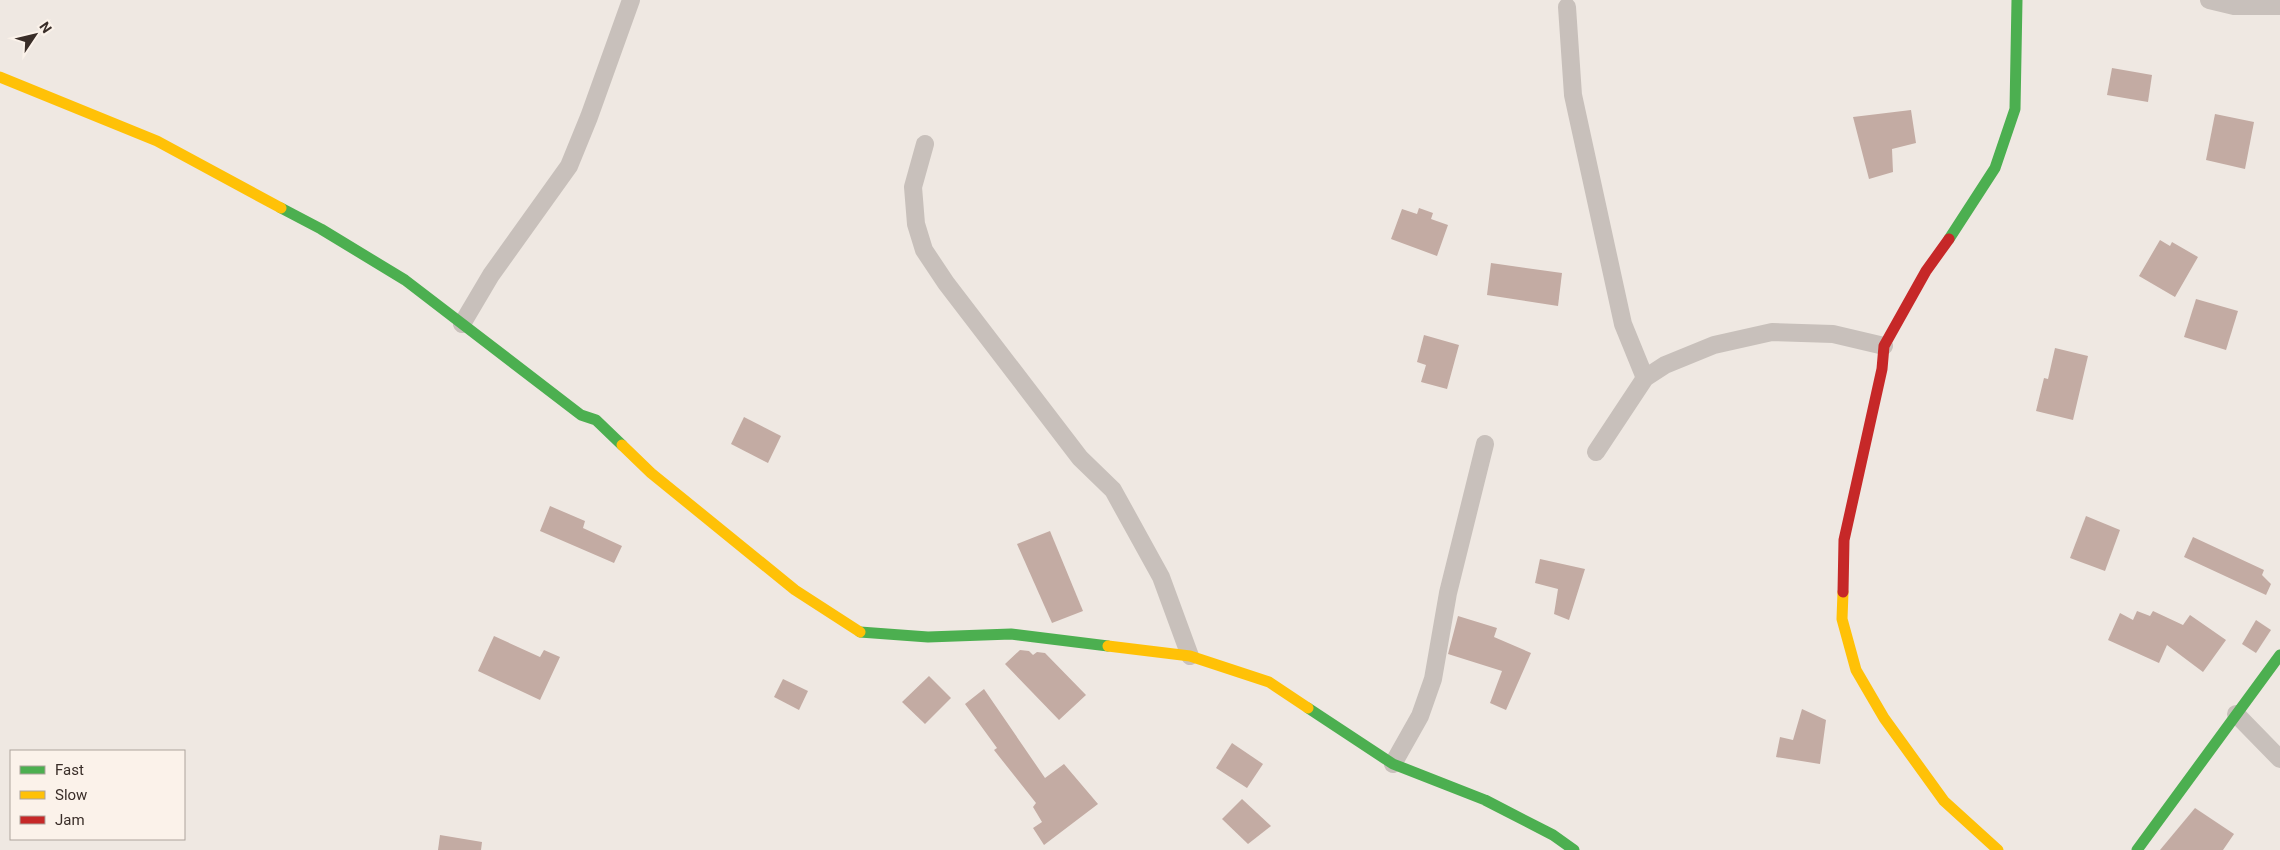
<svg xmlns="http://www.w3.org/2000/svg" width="2280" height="850" font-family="Roboto,sans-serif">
<rect width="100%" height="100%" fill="#efe8e2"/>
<g fill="#c3aba3">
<path d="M2112,68L2152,75L2148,102L2107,95Z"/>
<path d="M1911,110L1916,143L1892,149L1893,172L1869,179L1853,117Z"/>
<path d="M2215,114L2254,122L2245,169L2206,160Z"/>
<path d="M1419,208L1433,213L1431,219L1448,225L1437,256L1391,239L1402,209L1417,214Z"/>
<path d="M2160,240L2170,246L2172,242L2198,257L2175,297L2139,276Z"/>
<path d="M1491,263L1562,273L1558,306L1487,295Z"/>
<path d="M2196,299L2238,311L2226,350L2184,337Z"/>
<path d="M1424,335L1459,345L1447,389L1421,382L1426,365L1417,362Z"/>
<path d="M2055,348L2088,356L2073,420L2036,411L2044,378L2048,379Z"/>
<path d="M744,417L781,436L768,463L731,444Z"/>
<path d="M550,506L585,521L583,528L622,546L614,563L540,531Z"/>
<path d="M2086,516L2120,530L2105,571L2070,558Z"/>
<path d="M1050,531L1083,611L1052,623L1017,544Z"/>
<path d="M2193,537L2264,570L2262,575L2271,584L2266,595L2184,557Z"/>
<path d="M1540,559L1585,569L1569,620L1554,614L1558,589L1535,583Z"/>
<path d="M2137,611L2150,616L2153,611L2183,625L2190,615L2226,640L2203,672L2167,645L2159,663L2108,640L2120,613L2133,620Z"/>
<path d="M1458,616L1497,628L1494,637L1531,653L1506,710L1490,703L1502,671L1448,654Z"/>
<path d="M2256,620L2271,630L2256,653L2242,644Z"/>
<path d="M494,636L540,657L544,650L560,657L540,700L478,671Z"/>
<path d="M1020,650L1029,651L1033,655L1037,652L1045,653L1086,695L1059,720L1005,664Z"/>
<path d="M929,676L951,698L925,724L902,702Z"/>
<path d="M783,679L808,691L799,710L774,697Z"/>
<path d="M984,689L1045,778L1064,764L1098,804L1044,845L1033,828L1042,822L1033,807L1036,803L994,750L997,748L965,704Z"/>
<path d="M1802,709L1826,720L1820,764L1776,757L1780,737L1793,740Z"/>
<path d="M1232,743L1263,764L1247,788L1216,768Z"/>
<path d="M1242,799L1271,826L1248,844L1222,819Z"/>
<path d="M2195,808L2234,834L2223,850H2160Z"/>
<path d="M440,835L482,842L481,850H438Z"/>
</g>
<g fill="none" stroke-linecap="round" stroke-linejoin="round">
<g stroke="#c8c0bb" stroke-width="18">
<path d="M2209,0L2234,6H2280"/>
<path d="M1567,7L1573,95L1623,324L1645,378"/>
<path d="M925,144L913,187L916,224L924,250L946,283L1080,458L1113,490L1161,577L1190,656"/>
<path d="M462,324L491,275L569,166L589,117L631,0"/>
<path d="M1596,452L1645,378L1665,365L1714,345L1772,332L1833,334L1884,346"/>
<path d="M2236,714L2280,759"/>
<path d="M1393,764L1420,716L1433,679L1448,593L1485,444"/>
</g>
<g stroke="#4caf50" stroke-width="11">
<path d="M281,208L321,229L405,280L581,415L596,420L622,445"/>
<path d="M1949,239L1995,168L2015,109L2017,0"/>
<path d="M860,632L928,637L1011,634L1108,646"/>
<path d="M1308,708L1393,764L1485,800L1553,835L1574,850"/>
<path d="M2137,850L2280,655"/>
</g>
<g stroke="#ffc107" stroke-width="11">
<path d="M0,77L157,141L281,208"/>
<path d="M622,445L651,473L795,590L860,632"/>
<path d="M1843,592L1842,619L1856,670L1884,718L1944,801L1998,850"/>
<path d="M1108,646L1190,656L1269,682L1308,708"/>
</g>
<path stroke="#c62828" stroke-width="11" d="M1843,592L1844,540L1882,369L1884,346L1926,271L1949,239"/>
</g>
<rect x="10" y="750" width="175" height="90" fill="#fbf2ea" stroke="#ada39c"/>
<rect x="20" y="766" width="25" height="8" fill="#4caf50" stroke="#ada39c"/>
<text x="55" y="775" font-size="15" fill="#392d28">Fast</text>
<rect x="20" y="791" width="25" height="8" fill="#ffc107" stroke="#ada39c"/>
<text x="55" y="800" font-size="15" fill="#392d28">Slow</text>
<rect x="20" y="816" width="25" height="8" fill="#c62828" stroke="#ada39c"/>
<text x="55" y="825" font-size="15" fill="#392d28">Jam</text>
<g transform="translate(35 35) rotate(55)" stroke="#fbf2ea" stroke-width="4" paint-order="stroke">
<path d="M0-4L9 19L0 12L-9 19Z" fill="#392d28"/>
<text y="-8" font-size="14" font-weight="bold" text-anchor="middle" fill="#392d28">N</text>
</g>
</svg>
